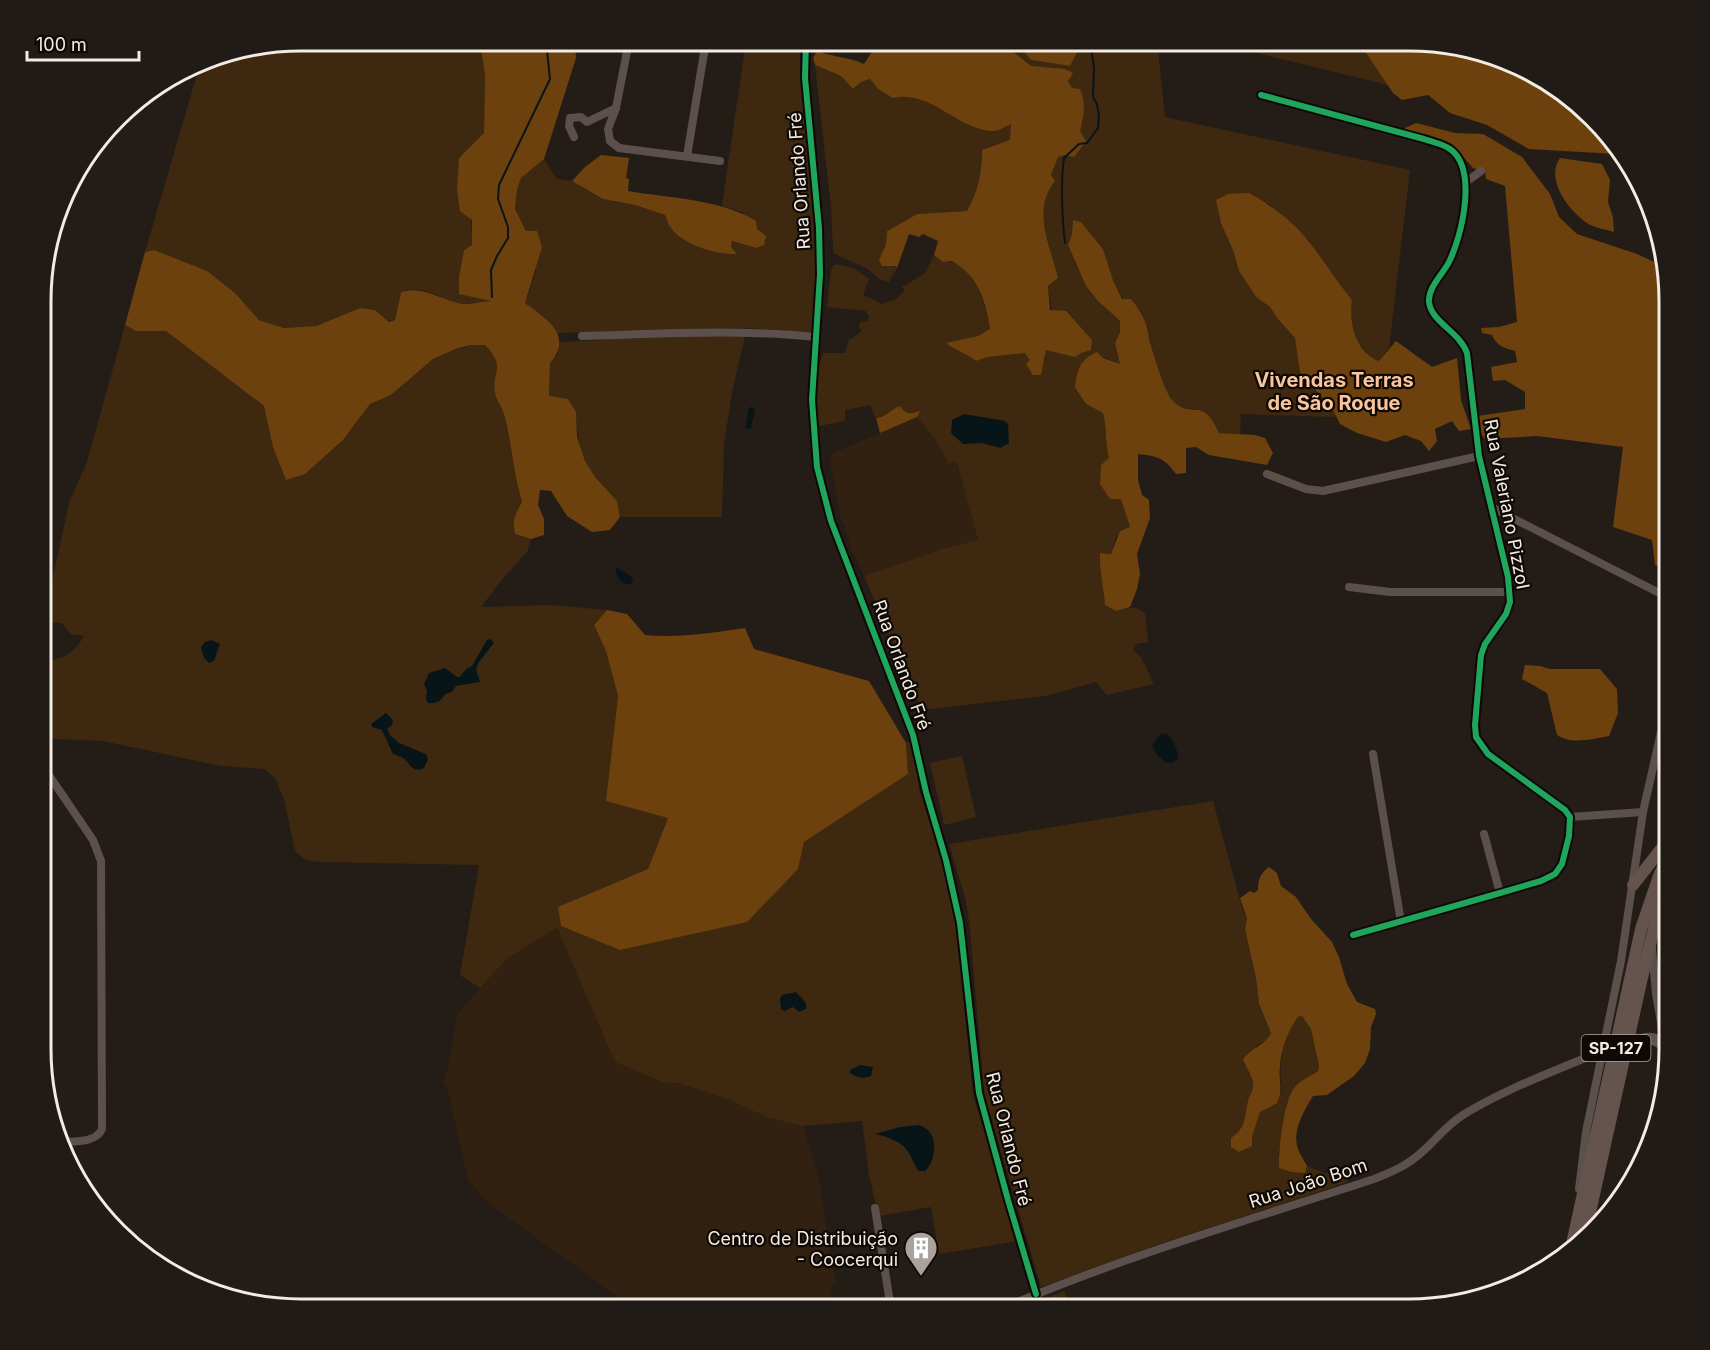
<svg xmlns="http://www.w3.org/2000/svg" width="1710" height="1350" font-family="Inter,sans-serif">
<rect width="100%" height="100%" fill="#241d17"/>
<g fill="#322111">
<path d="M917,417L936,440L948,463L957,462L978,540L942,549L864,576L851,548L844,524L841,520L830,462L833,453L838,451Z"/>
<path d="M557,928L615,1062L665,1083H678L730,1100L766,1117L803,1126L820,1182L831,1262L837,1284L830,1286L832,1304L803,1309H635L491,1205L468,1180L449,1095L447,1087L443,1084L450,1059L457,1014L509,957Z"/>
</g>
<g fill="#3f2810">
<path d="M301,41H307L324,48L347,41H480L485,76L484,133L459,158C465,187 473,215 472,245L464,250L459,276L460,294L494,300C485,301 475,303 466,304C446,305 426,282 401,292L395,320L388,321L375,310L360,308L316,326L284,328L259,320L236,294L154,250L145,252L200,64L217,54Z"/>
<path d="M746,41H800V75L815,226L816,271L812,332L744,328L557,333L542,315L525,303L536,271L526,231L515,209L517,190L521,178L544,159L557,179L572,181L603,199L635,205L665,215L671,228L707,250L736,254L731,247V241L755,248L757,229L742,212L722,206Z"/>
<path d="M922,41H1020L1021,48L1031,60L1070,66L1083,41H1157L1165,117L1410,170L1389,348L1379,361C1355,351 1349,324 1352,300L1332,276L1309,241L1268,203L1233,250L1239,271L1256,297L1270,307L1278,319L1295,338L1300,373L1332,408L1336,417L1241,414L1240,434L1219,433C1204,395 1191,419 1173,401C1164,392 1153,352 1149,339L1148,328L1131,299H1123L1113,280L1103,249L1081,222L1073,221L1072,234L1068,245C1083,281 1090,295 1120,321V332L1115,343L1120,364L1103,357L1086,404L1103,413C1107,428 1105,443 1109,458L1130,527L1116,537L1111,554L1101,553L1105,605L1116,611C1128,608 1135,605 1145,613L1148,642L1136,644L1133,650L1141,657L1154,684L1107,695L1096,682L1045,696L922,710L864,576L942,549L978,540L957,462L948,463L936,440L917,417L919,411L910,414L894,408L890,414L876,418L870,405L845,410V421L819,426C814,403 815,376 823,353H845L849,340L862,331L859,327L860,322L867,321L869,317L866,311L827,307L831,270L834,265C847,263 859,271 869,279L863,295L882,304L896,299L905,290L902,287L925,273L934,255L943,262C976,258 985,305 990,329L978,336L947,343C956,351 966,353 976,361L988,357L1025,353L1031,360H1045V350L1059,352L1048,286L1058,278C1051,247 1031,210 1054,181L1051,175L1058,156L1065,155L1083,123V115L1068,81L1031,66L1002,43C996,45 989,47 983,47C964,46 944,40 928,51Z"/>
<path d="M1207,41H1358L1388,85Z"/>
<path d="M815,65L841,76L853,89L861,82L870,79L878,89L919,98L976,127L1011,124V140L982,150C982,172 978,192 967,211L917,214L887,231L886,244L879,260L897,268L889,282L880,279L866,268L835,254L833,249L831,207Z"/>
<path d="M125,325L136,331H166L264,406L268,424L305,474L343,440L370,404L391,395L433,359L458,348L470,345H485C507,368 491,369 495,393C496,400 502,407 504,414C512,443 513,474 522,502C515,514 512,520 515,534L531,539L527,552L504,577L481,607L551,605L607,610L594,625L606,651L618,696L606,801L668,817L648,869L559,907L798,869L804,842L908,774L906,743L910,742L918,773L919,789L941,858L956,924L973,1095L1018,1241L939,1254L931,1207L879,1216L869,1176L862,1121L803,1126L766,1117L730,1100L678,1083H665L615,1062L557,928L509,957L480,988L460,975L479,865L319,862L306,860L295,851L284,799L275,778L264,769L221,766L103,741L54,739L50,736L49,711L43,662C64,658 73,655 84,636L71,634L62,623L43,622L69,503L87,462Z"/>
<path d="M683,336H745L732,392L724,444L722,517H620C616,495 609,494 596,478C580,459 577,436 576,412L549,396L550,363L558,354L560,342Z"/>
<path d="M962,756L976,817L944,825L930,763Z"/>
<path d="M1213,801L1243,911L1247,919L1245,929L1256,978L1259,1004L1271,1033L1269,1039L1256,1046L1251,1077L1253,1087L1246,1110V1121L1240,1132L1252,1137L1260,1112L1269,1106L1282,1091C1278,1065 1282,1039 1298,1017L1302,1016L1311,1029L1319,1066L1318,1071L1294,1087L1285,1114L1278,1156L1305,1173L1307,1166L1325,1173L1345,1175L1348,1182L1145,1249L1041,1287L984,1093L970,929L966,901L949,844Z"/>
<path d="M1065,1291L1067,1309H1025V1307Z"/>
</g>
<g fill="#6c410d">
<path d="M307,41H347L324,48Z"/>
<path d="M480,41H575L576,58L544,159L521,178L517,190L515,209L526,231H537L542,247L525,303C547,319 574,336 550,363L549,396L568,399L576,412L577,437L585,461L595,477L617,501L620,517L610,530L592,532L578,523L567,516L551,491L540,490L538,505L544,519V535L531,539L515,534C512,520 515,514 522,502C513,473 512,443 504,414C502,407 496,400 495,393C491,370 507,368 485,345H470L458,348L433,359L391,395L370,404L343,440L305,474L286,480L273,447L264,406L166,331H136L125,325L145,252L154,250L207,271L236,294L259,320L284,328L316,326L360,308L375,310L389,322L395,320L401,292C423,285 441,300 462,304C467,305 484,301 491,301L459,294V276L464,250L472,245V220L460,211L457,190L459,158L484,133L485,76Z"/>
<path d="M874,41H922L928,51C944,40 964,46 983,47C989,47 996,45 1002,43L1031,66L1065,69L1073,73L1068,81L1072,88L1080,89C1086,101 1084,118 1080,131L1086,141L1074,157L1065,155L1058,157L1051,175L1055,181C1031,210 1051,247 1058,278L1048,286L1050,310L1066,311L1092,340L1091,350L1081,353L1075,357L1046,350L1041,375H1033L1026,364L1030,360L1025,353L988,357L976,361C966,353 956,351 946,343L978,336L990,329C985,299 979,277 952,261L943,262L934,255L938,241L923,234L919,237L909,234L897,268L895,266H882L879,260L886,244L887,231L917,214L967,211C978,192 982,172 982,150L1010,140L1011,124C1006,126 999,131 994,131C958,131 931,89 893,98L878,89L870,79L861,82L853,89L841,76L815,65L813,58L817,51C833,57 849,57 864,64L873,50Z"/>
<path d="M1020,41H1083L1070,66L1031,60L1021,48Z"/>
<path d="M1358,41H1426L1509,60L1581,105L1616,154L1529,149L1487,125L1450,113L1428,95L1402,100L1393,93Z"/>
<path d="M1416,123L1455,133L1483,134L1522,157L1550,194L1559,217L1577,234L1637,254L1663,266L1669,300V570L1655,565L1652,540L1613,527L1623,447L1537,436L1485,439L1480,433L1478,416L1525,409V392L1505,380L1493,381L1491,367L1517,362L1515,351C1504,348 1496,345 1492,335L1482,333L1481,328L1499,327L1517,322L1505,186L1486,179L1485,172L1473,168L1456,149L1405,131V128Z"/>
<path d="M601,155L629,158L626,178L629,179L628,191C669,198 721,199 756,221L757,229L766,236L764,245L756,248L732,241L731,247L737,254C717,255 683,245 671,228C668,225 667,219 665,215L635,205L603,199L572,181L585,167Z"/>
<path d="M1560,158L1602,164L1610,180L1608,202L1613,217L1614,232C1605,229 1594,228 1587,223C1568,210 1545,179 1560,158Z"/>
<path d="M1249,193C1271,205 1295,223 1310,243C1325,262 1337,282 1352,300C1349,323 1355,352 1379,361L1396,341L1432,367L1457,358L1461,400L1471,429L1459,431L1452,421L1435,429L1437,441L1429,451L1421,441L1405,435L1386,442L1357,433L1340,424L1332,408L1300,373L1295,338L1278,319L1270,307L1256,297L1239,271L1233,250L1221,223L1216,200L1228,194Z"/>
<path d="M1073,220L1081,222L1103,249L1113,280L1122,299H1131C1141,311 1148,324 1149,339C1153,352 1164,392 1173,401C1192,420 1203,395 1219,433L1255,435L1265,438L1273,453L1267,465L1209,455L1196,447L1186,448V473L1176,474C1165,458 1157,456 1138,454V480L1142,495L1149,500L1150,518L1137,554L1140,574L1137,589L1130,607L1116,611L1105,605C1104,588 1099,569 1100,553L1111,554L1120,531L1130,527L1121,499H1110L1100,484L1101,465L1109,458C1105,443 1107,428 1103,413L1086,404L1075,387C1077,370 1080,359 1097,352L1103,358L1120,364L1115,343L1120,332V321L1098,301L1086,286L1068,245L1072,234Z"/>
<path d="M900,406C906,415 910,414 920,411L917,417L880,433L876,418C887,417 891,409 900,406Z"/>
<path d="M607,610L627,614L645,635C679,638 711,633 745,628L754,649L869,681L906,743L908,774L804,842L798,869L747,922L620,950L561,926L558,907L648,869L668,818L606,801L618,696L606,651L594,625Z"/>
<path d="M1525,665L1540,666L1550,669H1600L1617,689L1618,713L1609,736C1592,739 1572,745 1557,735L1547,693L1522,679Z"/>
<path d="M1269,867L1277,873L1281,886L1296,897L1311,919L1332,942L1339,957L1347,984L1357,1002L1375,1009L1376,1014L1371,1027L1370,1049L1365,1063L1354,1076L1327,1095L1313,1096C1305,1109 1293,1129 1297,1145C1298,1152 1304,1160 1307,1166L1305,1173L1292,1172L1279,1168C1278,1151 1284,1101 1294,1088C1299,1081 1311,1076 1318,1071L1319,1066L1311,1029L1302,1016L1298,1017C1288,1031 1281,1049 1280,1066C1278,1082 1284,1087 1277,1103L1260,1112L1252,1137V1146L1239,1152L1231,1147V1138C1247,1127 1244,1118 1248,1101C1249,1097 1252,1092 1253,1087C1254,1079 1247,1068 1243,1060C1250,1048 1266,1045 1271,1033L1259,1004L1256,978L1245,929L1247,919L1240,898L1250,891L1254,893L1258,890C1258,879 1260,874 1269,867Z"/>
</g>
<g fill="#081518">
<path d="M749,407L755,408L751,429L745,428Z"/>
<path d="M964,414L1005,421L1008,424L1009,443L1000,448L982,443L963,444L951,433L952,420Z"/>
<path d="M616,567L632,577L633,581L631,584C620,585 616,577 616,567Z"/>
<path d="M491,639L494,643L479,662L476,669L480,682L456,686L452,692L445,694C441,701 437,704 428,703L426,700L427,691L424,684L429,673L445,668L457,677H460L466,669L472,666L487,640Z"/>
<path d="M211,640L220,644L214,661L209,663L204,658L201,647L205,642Z"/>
<path d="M386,713L393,720L392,725L387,729L390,735L399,743L426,754L428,759L424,768C411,773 412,765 403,758C400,756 396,755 393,754L382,730L372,727L371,724Z"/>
<path d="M1166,733C1173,740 1178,749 1178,759L1173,763H1167L1158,756L1152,746L1160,734Z"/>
<path d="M796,992L806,1003V1009L799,1012L793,1007L784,1011L781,1009L780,999L782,995Z"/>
<path d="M860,1065L873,1067L871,1076C864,1079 856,1078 850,1073V1070Z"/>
<path d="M919,1125C924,1127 928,1129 931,1134C937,1144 934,1164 925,1171H919C913,1165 912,1156 906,1149C900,1141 885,1136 875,1134L900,1127Z"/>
</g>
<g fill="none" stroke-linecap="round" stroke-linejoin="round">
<g stroke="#081518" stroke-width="2">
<path d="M1065,243C1062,215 1060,186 1064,158L1079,144L1087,143L1098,128L1099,116L1097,104L1093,97L1094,68L1091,46"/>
<path d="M492,297L491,270L497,256L508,238V227L498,199L499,185L550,79L546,41"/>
</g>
<g stroke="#5c504c" stroke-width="8">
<path d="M629,41L616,108L608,129L610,141L619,148L720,161"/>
<path d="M806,41L805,78L819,228L820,274L812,400L817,467L831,521L913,735L926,792L946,860L960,923L979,1093L1008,1200L1036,1294"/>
<path d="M1261,95L1424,139C1432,142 1443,144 1450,149C1478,169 1462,236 1449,262C1443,274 1428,287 1429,302C1431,322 1460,332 1467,353L1479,456L1508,577L1510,602L1506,614L1485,644L1481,655L1475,725L1476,737L1488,754L1565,810L1570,817L1569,836L1562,864L1555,874L1541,881L1500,893L1353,935"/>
<path d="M574,137L569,126L570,118L581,117L587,122L616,108"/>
<path d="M687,156L706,41"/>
<path d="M1466,182L1481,171"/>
<path d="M582,336C660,334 738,329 816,337"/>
<path d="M1267,474L1306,489L1323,491L1479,456"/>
<path d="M1491,507L1669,598"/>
<path d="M1349,587L1390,592H1510"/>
<path d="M1373,754L1401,922"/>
<path d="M42,765L93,840L101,861L102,1129C96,1143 75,1141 61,1142"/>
<path d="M1570,817L1643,812"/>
<path d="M1484,834L1500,893"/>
<path d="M1652,949L1656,994L1669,1068"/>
<path d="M1579,1189L1586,1132L1621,961L1643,812L1669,697"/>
<path d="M875,1208L891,1309"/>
<path d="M1001,1309C1122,1257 1249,1220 1374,1179C1392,1172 1408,1165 1422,1152C1438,1138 1446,1125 1466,1113C1509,1087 1558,1070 1604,1050"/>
</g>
<g stroke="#65544e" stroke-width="12">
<path d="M1633,885L1669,839"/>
<path d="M1625,1052C1638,1041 1651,1031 1665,1047"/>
<path d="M1585,1235L1641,982L1655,924L1669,882"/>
<path d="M1572,1244L1641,929L1659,876L1669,854"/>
</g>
<g stroke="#0f0905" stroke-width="10">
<g id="cycleway">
<path d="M806,41L805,78L819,228L820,274L812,400L817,467L831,521L913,735L926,792L946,860L960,923L979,1093L1008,1200L1036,1294"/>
<path d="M1261,95L1424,139C1432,142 1443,144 1450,149C1478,169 1462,236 1449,262C1443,274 1428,287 1429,302C1431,322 1460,332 1467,353L1479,456L1508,577L1510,602L1506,614L1485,644L1481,655L1475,725L1476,737L1488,754L1565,810L1570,817L1569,836L1562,864L1555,874L1541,881L1500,893L1353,935"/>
</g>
</g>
<use href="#cycleway" stroke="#20a55d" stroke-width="6"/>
</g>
<defs>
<g id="building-pin" transform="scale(1.725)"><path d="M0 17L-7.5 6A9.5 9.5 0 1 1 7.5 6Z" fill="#aba39b" stroke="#0f0905"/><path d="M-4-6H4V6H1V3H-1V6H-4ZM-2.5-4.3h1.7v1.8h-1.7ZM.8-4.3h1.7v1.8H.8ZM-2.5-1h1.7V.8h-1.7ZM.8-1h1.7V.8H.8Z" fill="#fff"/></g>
</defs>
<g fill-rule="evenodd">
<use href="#building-pin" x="921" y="1248"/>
</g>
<g text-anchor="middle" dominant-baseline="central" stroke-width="4.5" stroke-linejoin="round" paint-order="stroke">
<rect fill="#0f0905" stroke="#afa7a0" stroke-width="1.5" x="1581.5" y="1035" width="69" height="26" rx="4.5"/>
<g font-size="16" font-weight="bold" fill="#f4ebe2">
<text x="1616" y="1048">SP-127</text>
</g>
<g font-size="18" fill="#f4ebe2" stroke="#0f0905">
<text transform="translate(799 181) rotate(-94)">Rua Orlando Fré</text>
<text transform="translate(1507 504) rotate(79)">Rua Valeriano Pizzol</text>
<text transform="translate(902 665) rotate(70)">Rua Orlando Fré</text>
<text transform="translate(1009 1139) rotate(76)">Rua Orlando Fré</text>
<text transform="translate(1308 1183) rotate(-18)">Rua João Bom</text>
</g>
<g font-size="18" fill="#f4ebe2" stroke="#0f0905" text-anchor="end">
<text x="898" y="1238">Centro de Distribuição<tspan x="898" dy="21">- Coocerqui</tspan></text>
</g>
<g font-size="20" font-weight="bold" fill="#fac59e" stroke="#0f0905">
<text x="1334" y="380">Vivendas Terras<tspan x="1334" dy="23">de São Roque</tspan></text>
</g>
</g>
<path d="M0 0H1710V1350H0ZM301 51H1409A250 250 0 0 1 1659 301V1049A250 250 0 0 1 1409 1299H301A250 250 0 0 1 51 1049V301A250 250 0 0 1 301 51Z" fill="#211b17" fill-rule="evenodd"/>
<path fill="none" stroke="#f4ebe2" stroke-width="3" d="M301 51H1409A250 250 0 0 1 1659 301V1049A250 250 0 0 1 1409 1299H301A250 250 0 0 1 51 1049V301A250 250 0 0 1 301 51Z"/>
<path d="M27 51v9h112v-9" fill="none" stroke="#f4ebe2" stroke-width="3"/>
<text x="36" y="51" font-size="18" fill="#f4ebe2" stroke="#0f0905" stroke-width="4.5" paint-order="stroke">100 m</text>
</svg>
